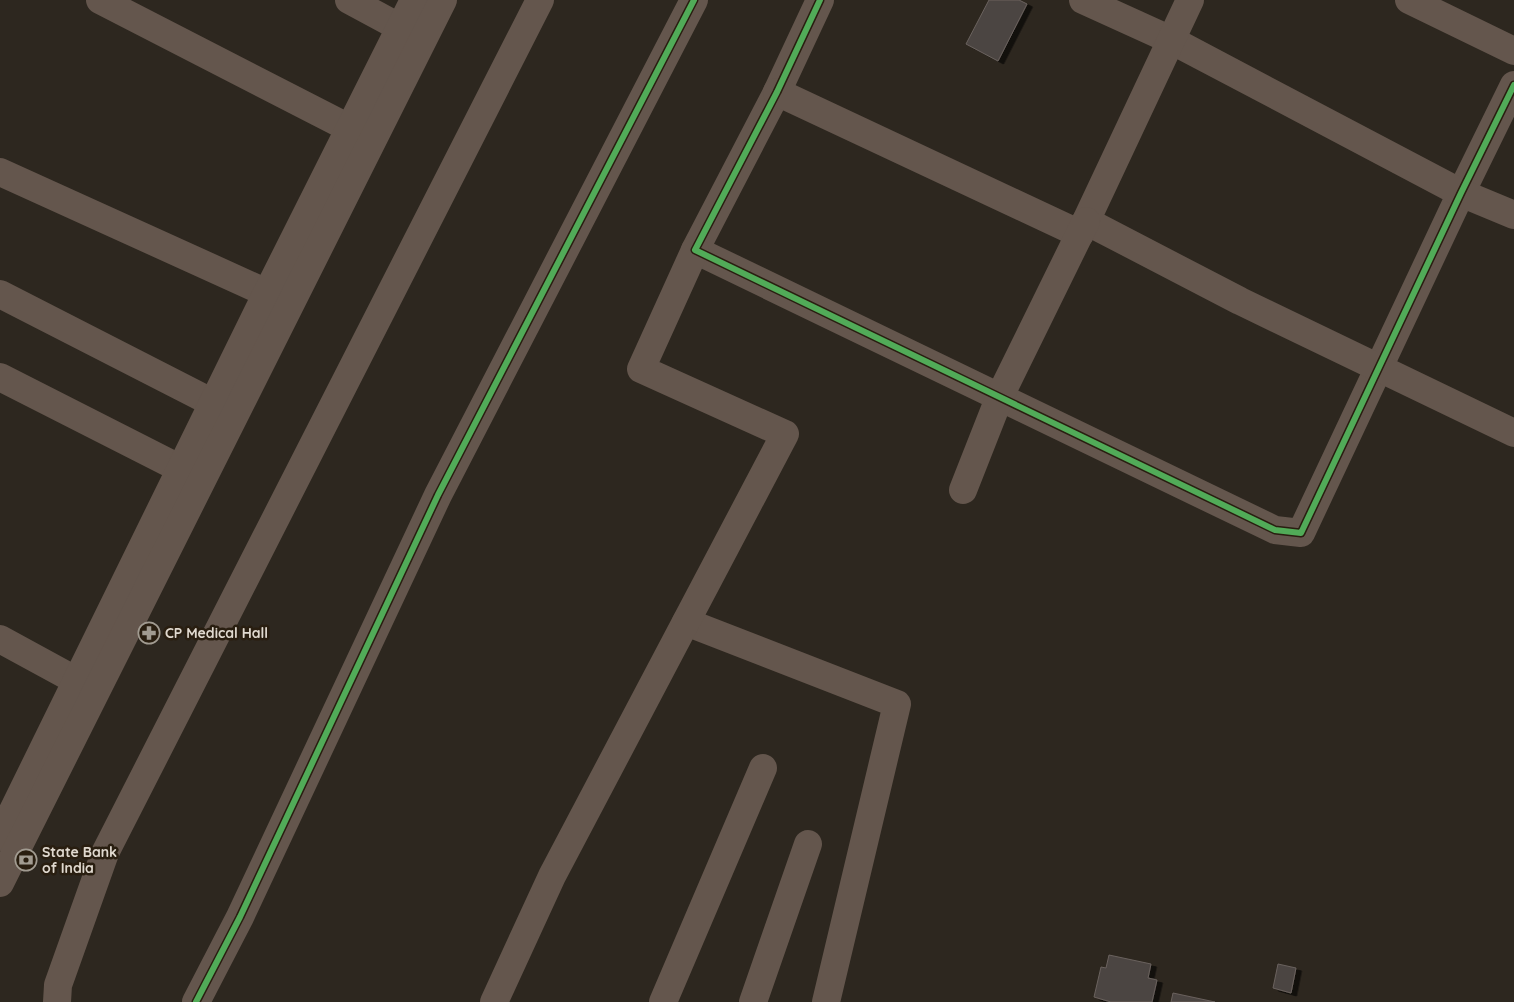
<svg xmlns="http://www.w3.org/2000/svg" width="1514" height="1002" font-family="Quicksand,sans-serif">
<defs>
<filter id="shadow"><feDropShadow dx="5.5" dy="3" stdDeviation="0" flood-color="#0009"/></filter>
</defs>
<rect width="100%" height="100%" fill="#2d271f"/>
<g fill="#4c4542" stroke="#6a625e" filter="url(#shadow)">
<path d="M989,0H1019L1027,4L998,61L966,44Z"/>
<path d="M1109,955L1151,964L1148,978L1157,980L1152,1002H1111L1094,997L1101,967L1106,968Z"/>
<path d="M1278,964L1296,968L1291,993L1273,988Z"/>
<path d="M1173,993L1215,1002H1171Z"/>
</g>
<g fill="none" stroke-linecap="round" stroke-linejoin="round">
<g stroke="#64564d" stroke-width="28">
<path d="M100,0L351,129"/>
<path d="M349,0L401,28"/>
<path d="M820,0L777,92L695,250L1275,530L1301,533L1461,193L1514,85"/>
<path d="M1083,0L1171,40L1461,193L1514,215"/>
<path d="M1190,0L1086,221L1240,301L1514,433"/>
<path d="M1409,0L1514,51"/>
<path d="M777,92L1080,234"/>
<path d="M0,172L267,293"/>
<path d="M0,294L213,403"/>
<path d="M0,377L181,469"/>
<path d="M963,490L1000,396L1086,221"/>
<path d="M686,622L897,704L826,1002"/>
<path d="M0,639L77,681"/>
<path d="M0,837L267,293L414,0"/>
<path d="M0,883L443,0"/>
<path d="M57,1002L58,985L105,853L540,0"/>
<path d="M196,1002L240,917L438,495L694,0"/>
<path d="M494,1002L552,876L785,434L641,369L695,250"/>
<path d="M663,1002L763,768"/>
<path d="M753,1002L808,844"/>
</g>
<g stroke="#291e10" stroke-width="9">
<g id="cycleway">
<path d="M820,0L777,92L695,250L1275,530L1301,533L1461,193L1514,85"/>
<path d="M196,1002L240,917L438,495L694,0"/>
</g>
</g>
<use href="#cycleway" stroke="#51ab58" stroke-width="6"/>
</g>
<defs>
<g id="pharmacy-ring" transform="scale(1.125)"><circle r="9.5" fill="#291e10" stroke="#a19b91" stroke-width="1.5"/><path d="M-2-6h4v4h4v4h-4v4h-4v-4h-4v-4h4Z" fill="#a19b91"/></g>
<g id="bank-ring" transform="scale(1.125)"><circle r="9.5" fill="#291e10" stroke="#a19b91" stroke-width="1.5"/><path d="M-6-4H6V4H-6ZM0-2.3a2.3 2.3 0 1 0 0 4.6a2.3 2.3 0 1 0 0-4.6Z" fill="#a19b91"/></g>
</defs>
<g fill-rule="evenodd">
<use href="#pharmacy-ring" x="149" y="633"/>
<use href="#bank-ring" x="26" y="860"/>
</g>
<g text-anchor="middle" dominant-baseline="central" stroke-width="5" stroke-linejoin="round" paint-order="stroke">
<g font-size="14" font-weight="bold" fill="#e0d9cf" stroke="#291e10" text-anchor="start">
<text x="165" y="633">CP Medical Hall</text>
<text x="42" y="852">State Bank<tspan x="42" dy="16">of India</tspan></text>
</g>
</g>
</svg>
